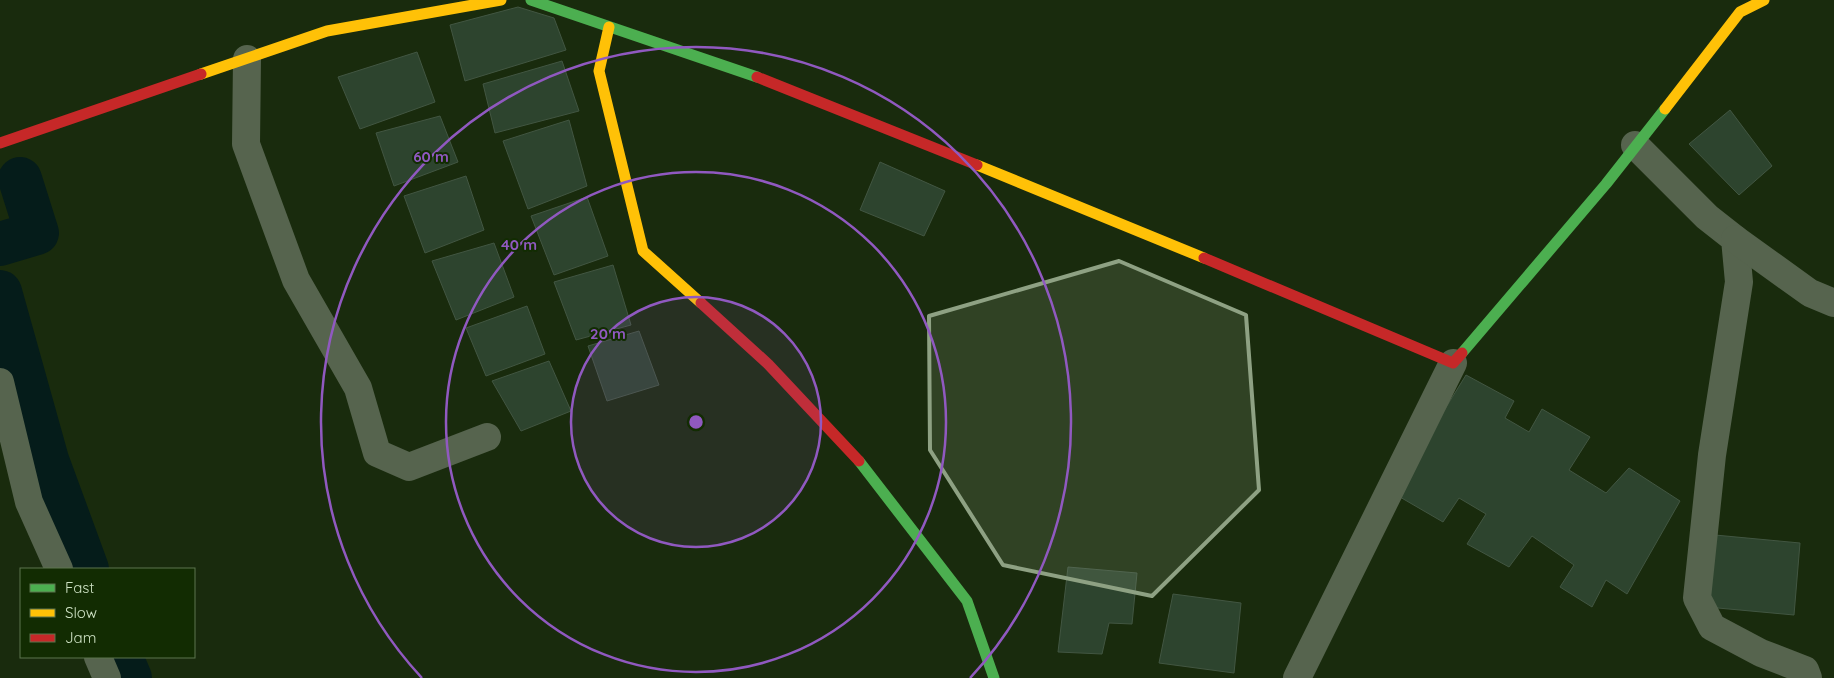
<svg xmlns="http://www.w3.org/2000/svg" width="1834" height="678" font-family="Quicksand,sans-serif">
<rect width="100%" height="100%" fill="#192b0d"/>
<g fill="none" stroke-linecap="round" stroke-linejoin="round">
<g stroke="#051c1a" stroke-width="44">
<path d="M0,244L37,233L20,179"/>
<path d="M0,292L47,460L87,569"/>
<path d="M121,657L130,678"/>
</g>
</g>
<g fill="#2d442e" stroke="#425642">
<path d="M518,7L554,18L566,50L465,81L450,25Z"/>
<path d="M417,52L435,102L360,129L338,77Z"/>
<path d="M562,61L579,111L495,133L483,84Z"/>
<path d="M1730,110L1772,166L1739,195L1689,144Z"/>
<path d="M440,116L458,162L394,186L376,133Z"/>
<path d="M569,120L587,186L528,209L503,141Z"/>
<path d="M880,162L945,191L924,236L860,210Z"/>
<path d="M466,176L484,230L425,253L404,196Z"/>
<path d="M587,197L608,256L554,275L531,216Z"/>
<path d="M494,243L514,297L456,320L432,261Z"/>
<path d="M613,265L631,325L576,340L554,282Z"/>
<path d="M527,306L545,354L486,376L466,328Z"/>
<path d="M639,331L659,385L607,401L588,346Z"/>
<path d="M549,361L571,411L521,431L492,381Z"/>
<path d="M1466,375L1514,401L1505,418L1529,432L1542,409L1590,437L1569,470L1606,493L1629,468L1680,501L1627,594L1606,580L1592,607L1560,587L1574,565L1532,536L1509,567L1467,544L1486,514L1459,498L1443,522L1393,493Z"/>
<path d="M1715,535L1800,543L1794,615L1707,607Z"/>
<path d="M1068,567L1137,573L1132,624L1109,623L1102,654L1058,652Z"/>
<path d="M1173,594L1241,603L1234,673L1159,663Z"/>
</g>
<g fill="none" stroke-linecap="round" stroke-linejoin="round">
<g stroke="#56644e" stroke-width="28">
<path d="M247,59L246,144L296,280L358,388L377,453L409,467L487,437"/>
<path d="M1635,145L1707,217L1735,239L1739,282L1712,455L1697,598L1712,627L1761,653L1805,670L1808,678"/>
<path d="M1735,239L1810,293L1834,303"/>
<path d="M0,382L29,502L59,569"/>
<path d="M98,657L107,678"/>
<path d="M1297,678L1453,363"/>
</g>
<g stroke="#4caf50" stroke-width="11">
<path d="M531,0L757,77"/>
<path d="M1462,353L1606,184L1665,109"/>
<path d="M859,461L967,601L994,678"/>
</g>
<g stroke="#ffc107" stroke-width="11">
<path d="M609,27L599,71L643,251L701,303"/>
<path d="M201,74L327,31L501,0"/>
<path d="M1665,109L1740,12L1764,0"/>
<path d="M977,165L1204,258"/>
</g>
<g stroke="#c62828" stroke-width="11">
<path d="M757,77L977,165"/>
<path d="M0,143L201,74"/>
<path d="M1204,258L1453,363L1462,353"/>
<path d="M701,303L768,364L859,461"/>
</g>
</g>
<path fill="#8ea183" fill-opacity="0.2" stroke="#8ea183" stroke-width="4" stroke-linejoin="round" d="M1119,261L1246,315L1259,490L1152,596L1003,565L930,450L929,316Z"/>
<circle cx="696" cy="422" r="125" fill="#9059c0" fill-opacity=".12"/>
<g fill="none" stroke="#9059c0" stroke-width="2.5">
<circle cx="696" cy="422" r="125"/>
<circle cx="696" cy="422" r="250"/>
<path d="M422 678A375 375 0 1 1 970 678"/>
</g>
<circle cx="696" cy="422" r="8" fill="#9059c0" stroke="#122c02" stroke-width="2.5"/>
<g font-size="15" text-anchor="middle" font-weight="bold" fill="#9059c0" stroke="#122c02" stroke-width="4" stroke-linejoin="round" paint-order="stroke">
<text x="431" y="162">60 m</text>
<text x="519" y="250">40 m</text>
<text x="608" y="339">20 m</text>
</g>
<rect x="20" y="568" width="175" height="90" fill="#122c02" stroke="#5d744f"/>
<rect x="30" y="584" width="25" height="8" fill="#4caf50" stroke="#5d744f"/>
<text x="65" y="593" font-size="15" fill="#cde1c3">Fast</text>
<rect x="30" y="609" width="25" height="8" fill="#ffc107" stroke="#5d744f"/>
<text x="65" y="618" font-size="15" fill="#cde1c3">Slow</text>
<rect x="30" y="634" width="25" height="8" fill="#c62828" stroke="#5d744f"/>
<text x="65" y="643" font-size="15" fill="#cde1c3">Jam</text>
</svg>
